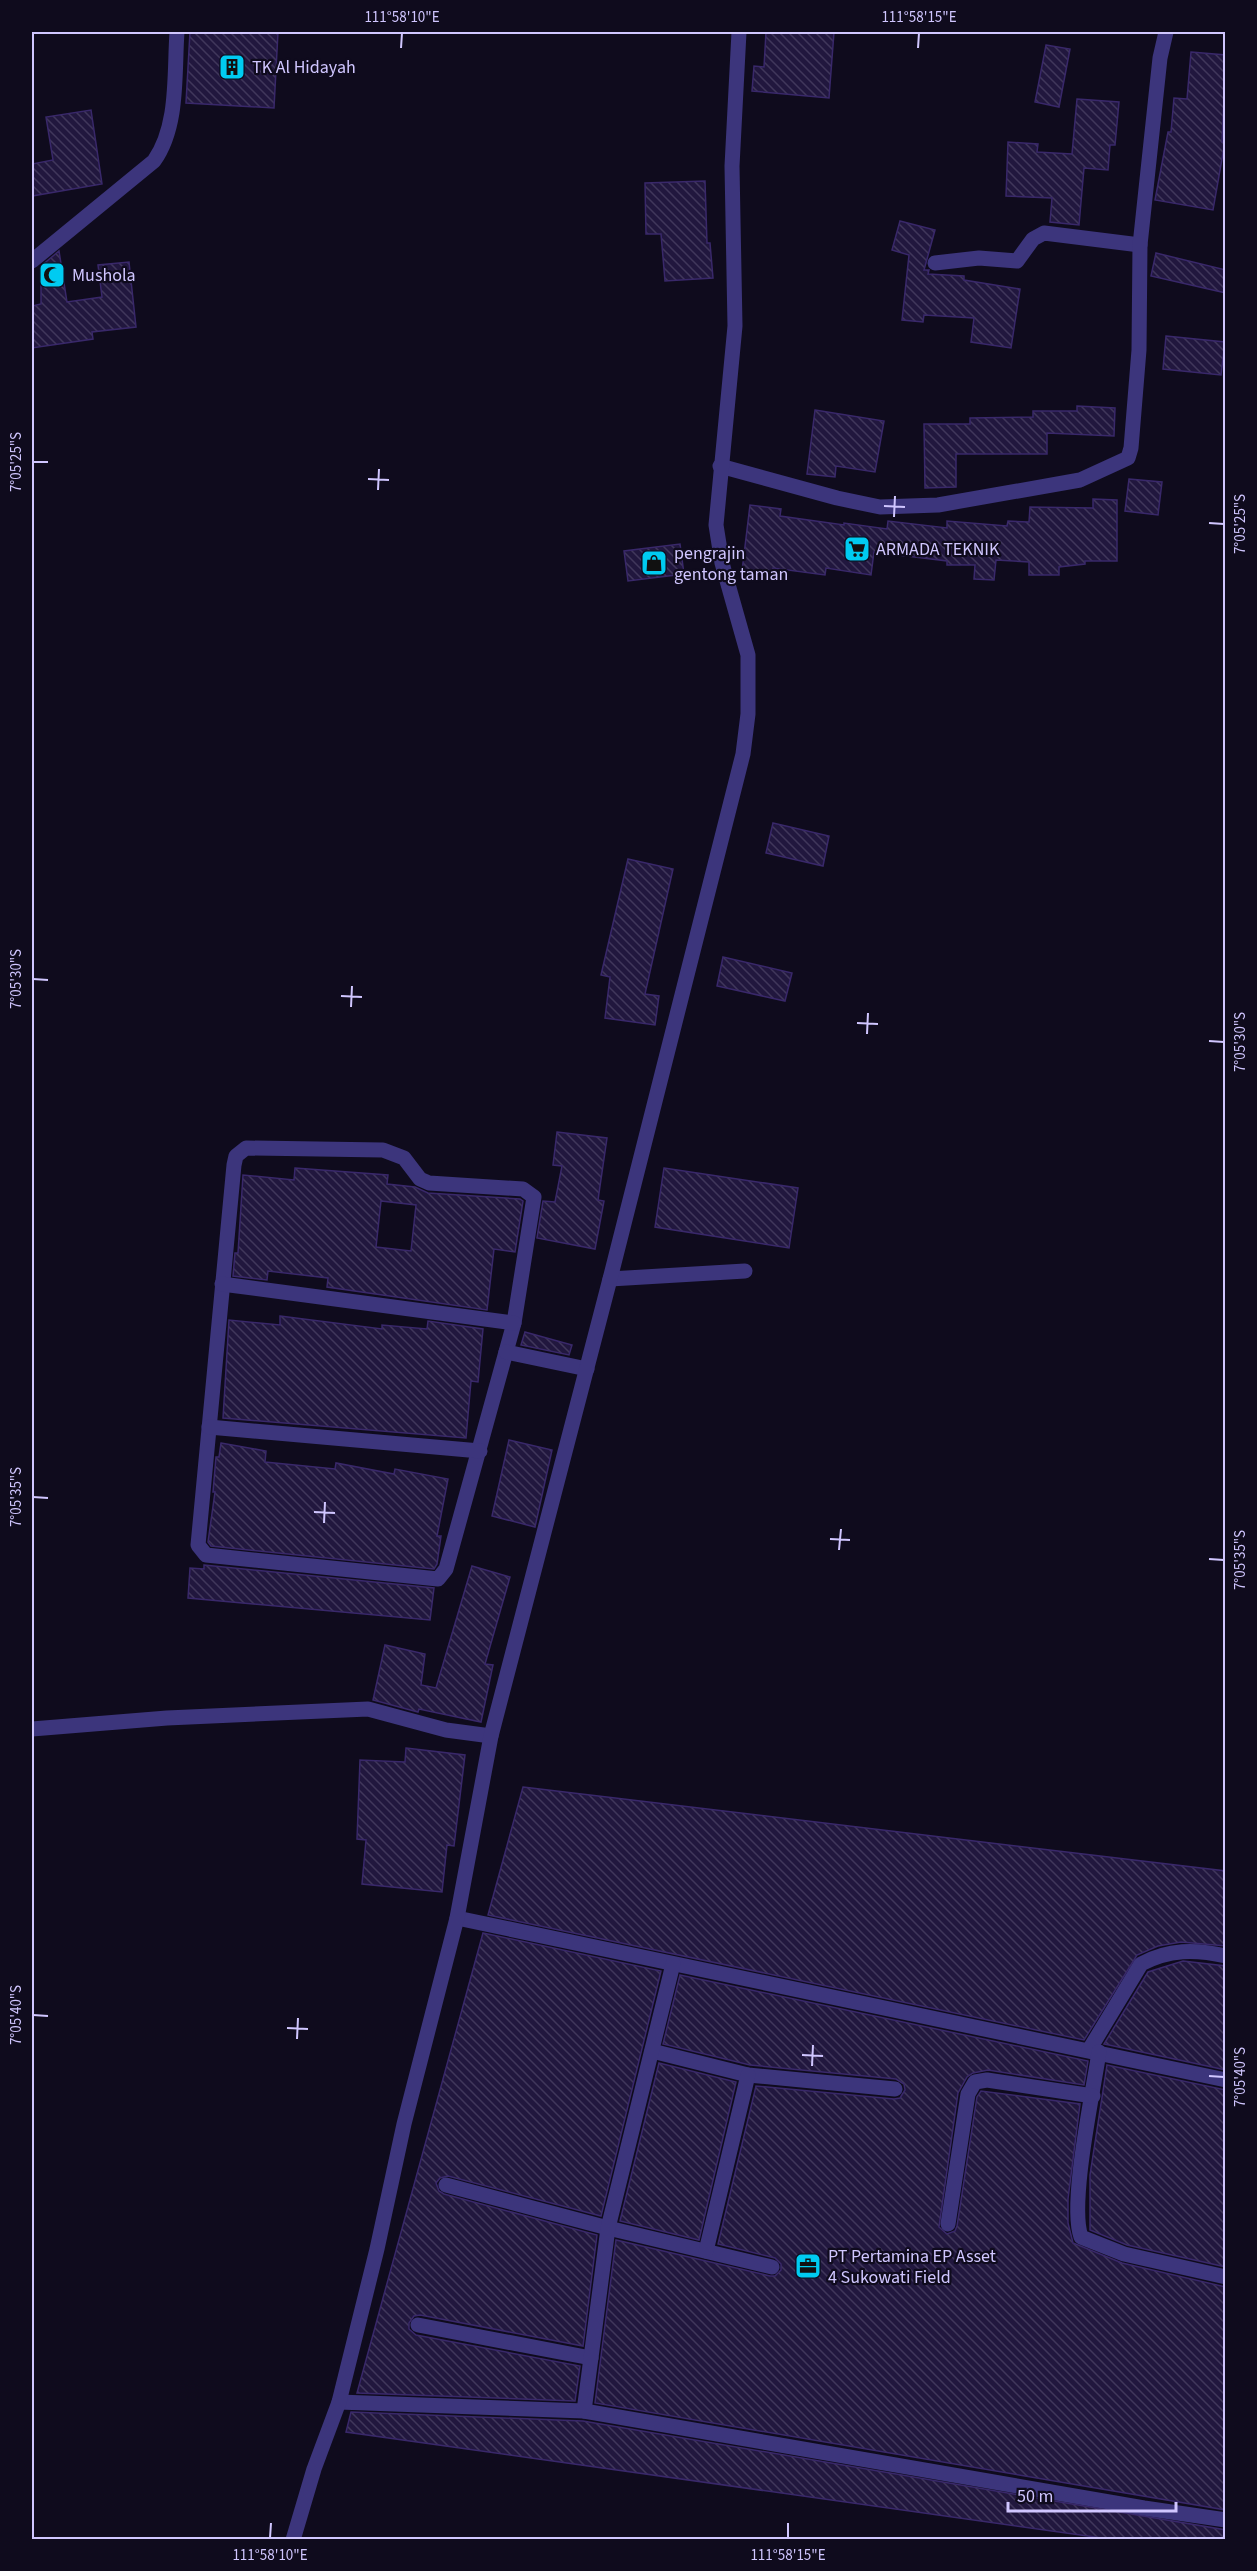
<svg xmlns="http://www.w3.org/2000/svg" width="1257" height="2571" font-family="'Source Sans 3',sans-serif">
<defs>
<pattern id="building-back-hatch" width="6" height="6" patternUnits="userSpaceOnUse" patternTransform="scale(1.5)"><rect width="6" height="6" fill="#21173e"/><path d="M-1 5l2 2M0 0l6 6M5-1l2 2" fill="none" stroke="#40375b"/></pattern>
</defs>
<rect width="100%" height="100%" fill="#0f0b1d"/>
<g fill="url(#building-back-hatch)" stroke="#39286a" stroke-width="1.5" fill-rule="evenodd">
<path d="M190,32H278L274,108L186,103Z"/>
<path d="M766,32H834L829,98L752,91L754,66L764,67Z"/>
<path d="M1046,45L1070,49L1059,107L1035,102Z"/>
<path d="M1191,52L1226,55L1222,142H1225L1213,210L1155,200L1168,132H1171L1174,98L1187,99Z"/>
<path d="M1077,99L1119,102L1115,145H1110L1108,170L1084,168L1079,225L1050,222L1052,198L1006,196L1008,142L1038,144L1037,152L1072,154Z"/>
<path d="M91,110L102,184L32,196V164L53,160L46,117Z"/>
<path d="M705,181L707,243H710L713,278L665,281L661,234H646L645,183Z"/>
<path d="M900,221L935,230L924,270H929L928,274L964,276V280L1020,289L1011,348L971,342L974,318L924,315L923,322L902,320L909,255L892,250Z"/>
<path d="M59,251L67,302L102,297L98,265L129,262L136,327L92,332L93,339L32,348V306L41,304V266Z"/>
<path d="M1156,253L1226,270V293L1151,276Z"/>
<path d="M1166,336L1225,342L1221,375L1163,369Z"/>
<path d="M1077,406L1115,408L1114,436L1047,433V454H956V487L925,488L924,424H970V418L1033,417V411H1077Z"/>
<path d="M815,410L884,421L875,472L836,466L835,477L807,474Z"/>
<path d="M1129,479L1162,482L1158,515L1125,511Z"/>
<path d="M1093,499L1117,500V561H1085V564L1059,567V575H1029V562L996,560L994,580L974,579L975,565H947V561L874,552L871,575L826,568L825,575L773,568L772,574L742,571L750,505L781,509L780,516L844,525V523L887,529L888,521L947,528V521L1007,526L1008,521L1029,522L1030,507L1093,508Z"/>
<path d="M680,544L684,574L628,581L624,551Z"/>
<path d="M773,823L829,836L823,866L766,853Z"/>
<path d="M628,859L673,869L645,994L659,996L655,1025L605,1018L610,977L601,975Z"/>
<path d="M723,957L792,973L785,1001L717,986Z"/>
<path d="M557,1132L607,1138L598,1200L604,1201L595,1249L537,1238L543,1201L555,1202L562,1166L553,1165Z"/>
<path d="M295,1168L388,1175L387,1184L415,1187L428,1193L520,1199L523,1201L515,1252L494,1249L487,1310L327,1287L328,1278L268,1271L267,1280L233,1276L235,1253H238L243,1175L294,1180ZM381,1201L416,1205L411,1251L376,1247Z"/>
<path d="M664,1168L798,1188L789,1248L655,1227Z"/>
<path d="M280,1316L382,1329V1325L427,1329L428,1321L483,1329L478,1382L471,1381L466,1438L223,1418L229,1320L280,1325Z"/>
<path d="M525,1332L572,1345L569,1355L521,1345Z"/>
<path d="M509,1440L552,1450L535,1527L492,1516Z"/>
<path d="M221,1443L266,1451L265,1462L335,1469L336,1463L394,1474L395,1469L448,1479L437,1536H441L437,1564L434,1569L211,1546L208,1542L215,1492H213L216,1457H219Z"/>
<path d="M204,1565L434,1588L430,1620L188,1598L190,1568L204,1569Z"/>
<path d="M472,1566L510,1577L485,1664L493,1665L481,1722L419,1709L418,1712L373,1700L385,1645L425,1654L421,1685L436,1688Z"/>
<path d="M406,1748L465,1755L454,1846L447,1845L442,1892L362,1884L366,1840L357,1839L360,1760L405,1762Z"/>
<path d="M523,1787L1226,1871V1946L1181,1942L1158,1946L1137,1955L1084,2040L488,1915Z"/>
<path d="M483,1933L661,1971L601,2216L448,2176L440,2178L436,2183L439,2191L444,2194L597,2235L583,2346L420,2315L414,2316L409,2323V2329L416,2335L580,2366L575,2401L357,2393Z"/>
<path d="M1183,1961L1226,1966V2070L1104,2044L1148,1972Z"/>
<path d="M680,1975L1088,2061L1084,2085L988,2070L973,2073L967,2077L958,2093L939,2227L947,2234L955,2231L957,2226L977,2097L981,2091L1080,2104L1068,2199V2223L1073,2243L1122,2263L1226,2287V2510L595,2403L616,2240L770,2276H775L781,2270V2264L775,2258L718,2244L756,2086L894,2099L900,2098L905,2090L904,2084L896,2079L750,2065L663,2044Z"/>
<path d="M659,2063L736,2082L699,2240L620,2221Z"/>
<path d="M1107,2065L1226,2090V2267L1127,2245L1090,2230V2175Z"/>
<path d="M351,2412L583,2421L1226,2530V2540H1116L346,2432Z"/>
</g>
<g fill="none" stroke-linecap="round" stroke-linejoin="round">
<g stroke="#3c357c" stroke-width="15">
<path d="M32,261L154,161C179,126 174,73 177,32"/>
<path d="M935,263L979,258L1017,261L1033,239L1044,233L1140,245"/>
<path d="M720,466L837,498L880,507L938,505L1080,480L1128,458L1131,448L1139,350L1140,245L1160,58L1166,32"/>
<path d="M246,1148L383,1150L404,1158L420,1179L429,1183L523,1189L534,1197L514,1323L446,1569L438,1579L206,1555L198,1545L234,1165L236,1156Z"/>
<path d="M610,1279L745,1271"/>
<path d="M222,1284L514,1323"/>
<path d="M506,1352L587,1369"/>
<path d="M209,1427L480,1451"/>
<path d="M32,1729L167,1718L368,1709L446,1730L491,1736"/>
<path d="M457,1918L1226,2080"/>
<path d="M1089,2050L1141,1964C1169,1949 1195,1949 1226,1956"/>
<path d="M652,2051L748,2075L895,2089"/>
<path d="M1099,2052C1093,2093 1069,2203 1081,2237L1124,2254L1226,2277"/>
<path d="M446,2185L608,2228L772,2267"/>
<path d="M948,2224L968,2094L975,2082L987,2080L1093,2096"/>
<path d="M706,2251L748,2075"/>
<path d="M418,2325L591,2358"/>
<path d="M339,2402L584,2411L1144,2508L1226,2520"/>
<path d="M584,2411L608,2228L673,1964"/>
<path d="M293,2540L314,2469L339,2402L377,2249L404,2124L457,1918L491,1736L610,1279L743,754L748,714V655L722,563L716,525L735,326L732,166L739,32"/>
</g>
</g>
<path fill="none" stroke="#d0c6ff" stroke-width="2" d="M401,48L402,33M918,48L919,33M33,462H48M368,479L389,480M378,490L379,469M884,506L905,507M894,517L895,496M1209,523L1224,524M33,979L48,980M341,996L362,997M351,1007L352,986M857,1023L878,1024M867,1034L868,1013M1209,1041L1224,1042M33,1497L48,1498M314,1512L335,1513M324,1523L325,1502M830,1539L850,1540M839,1550L841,1529M1209,1559L1224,1560M33,2015L48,2016M287,2028L308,2029M297,2039L298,2018M802,2055L823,2056M812,2066L813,2045M1209,2076L1224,2077M270,2538L271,2523M788,2538V2523"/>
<defs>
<g id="building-square" transform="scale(1.35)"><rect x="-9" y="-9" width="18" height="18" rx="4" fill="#00cbf1" stroke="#0f0b1d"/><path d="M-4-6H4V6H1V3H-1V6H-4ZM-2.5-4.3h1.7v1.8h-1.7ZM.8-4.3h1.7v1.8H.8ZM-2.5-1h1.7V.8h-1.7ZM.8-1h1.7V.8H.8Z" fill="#111"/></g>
<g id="mosque-square" transform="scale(1.35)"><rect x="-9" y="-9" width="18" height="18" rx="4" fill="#00cbf1" stroke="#0f0b1d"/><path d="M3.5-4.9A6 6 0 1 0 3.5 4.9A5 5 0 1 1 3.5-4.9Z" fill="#111"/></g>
<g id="supermarket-square" transform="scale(1.35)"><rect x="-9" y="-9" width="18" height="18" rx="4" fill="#00cbf1" stroke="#0f0b1d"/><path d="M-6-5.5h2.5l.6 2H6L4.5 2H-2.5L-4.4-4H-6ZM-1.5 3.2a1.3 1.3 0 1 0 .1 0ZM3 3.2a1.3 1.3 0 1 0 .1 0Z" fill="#111"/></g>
<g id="shop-square" transform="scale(1.35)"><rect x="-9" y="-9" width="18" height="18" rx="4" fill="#00cbf1" stroke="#0f0b1d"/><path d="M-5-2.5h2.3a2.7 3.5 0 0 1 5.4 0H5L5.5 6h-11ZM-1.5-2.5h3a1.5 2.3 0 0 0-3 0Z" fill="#111"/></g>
<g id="office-square" transform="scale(1.35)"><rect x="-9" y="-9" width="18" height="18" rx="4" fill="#00cbf1" stroke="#0f0b1d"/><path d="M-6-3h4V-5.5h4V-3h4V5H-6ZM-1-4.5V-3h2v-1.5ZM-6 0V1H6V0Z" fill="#111"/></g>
</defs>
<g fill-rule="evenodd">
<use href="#building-square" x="232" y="67"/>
<use href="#mosque-square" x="52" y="275"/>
<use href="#supermarket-square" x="857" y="549"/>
<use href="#shop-square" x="654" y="563"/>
<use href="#office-square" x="808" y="2266"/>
</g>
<g text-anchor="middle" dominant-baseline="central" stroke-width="4.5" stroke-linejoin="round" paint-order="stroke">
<g font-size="18" fill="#d0c6ff" stroke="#0f0b1d" text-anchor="start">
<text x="252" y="67">TK Al Hidayah</text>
<text x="72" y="275">Mushola</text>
<text x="876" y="549">ARMADA TEKNIK</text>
<text x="674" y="553">pengrajin<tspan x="674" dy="21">gentong taman</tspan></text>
<text x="828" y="2256">PT Pertamina EP Asset<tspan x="828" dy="21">4 Sukowati Field</tspan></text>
</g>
</g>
<rect width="1257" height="2571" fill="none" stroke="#0f0b1d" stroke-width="66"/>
<path d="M1008 2502v9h168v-9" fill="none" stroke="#d0c6ff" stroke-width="3"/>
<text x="1017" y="2502" font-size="18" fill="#d0c6ff" stroke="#0f0b1d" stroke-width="4.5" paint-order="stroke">50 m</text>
<rect x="33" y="33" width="1191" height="2505" fill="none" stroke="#d0c6ff" stroke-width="2"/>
<g font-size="15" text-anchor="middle" fill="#d0c6ff">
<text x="402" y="22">111°58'10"E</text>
<text x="919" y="22">111°58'15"E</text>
<text transform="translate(16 462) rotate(-90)" y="5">7°05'25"S</text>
<text transform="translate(1240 524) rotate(-90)" y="5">7°05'25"S</text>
<text transform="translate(16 979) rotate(-90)" y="5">7°05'30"S</text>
<text transform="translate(1240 1042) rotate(-90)" y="5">7°05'30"S</text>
<text transform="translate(16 1497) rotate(-90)" y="5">7°05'35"S</text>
<text transform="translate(1240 1560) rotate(-90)" y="5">7°05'35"S</text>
<text transform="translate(16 2015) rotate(-90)" y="5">7°05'40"S</text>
<text transform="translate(1240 2077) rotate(-90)" y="5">7°05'40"S</text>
<text x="270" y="2560">111°58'10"E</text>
<text x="788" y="2560">111°58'15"E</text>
</g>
</svg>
